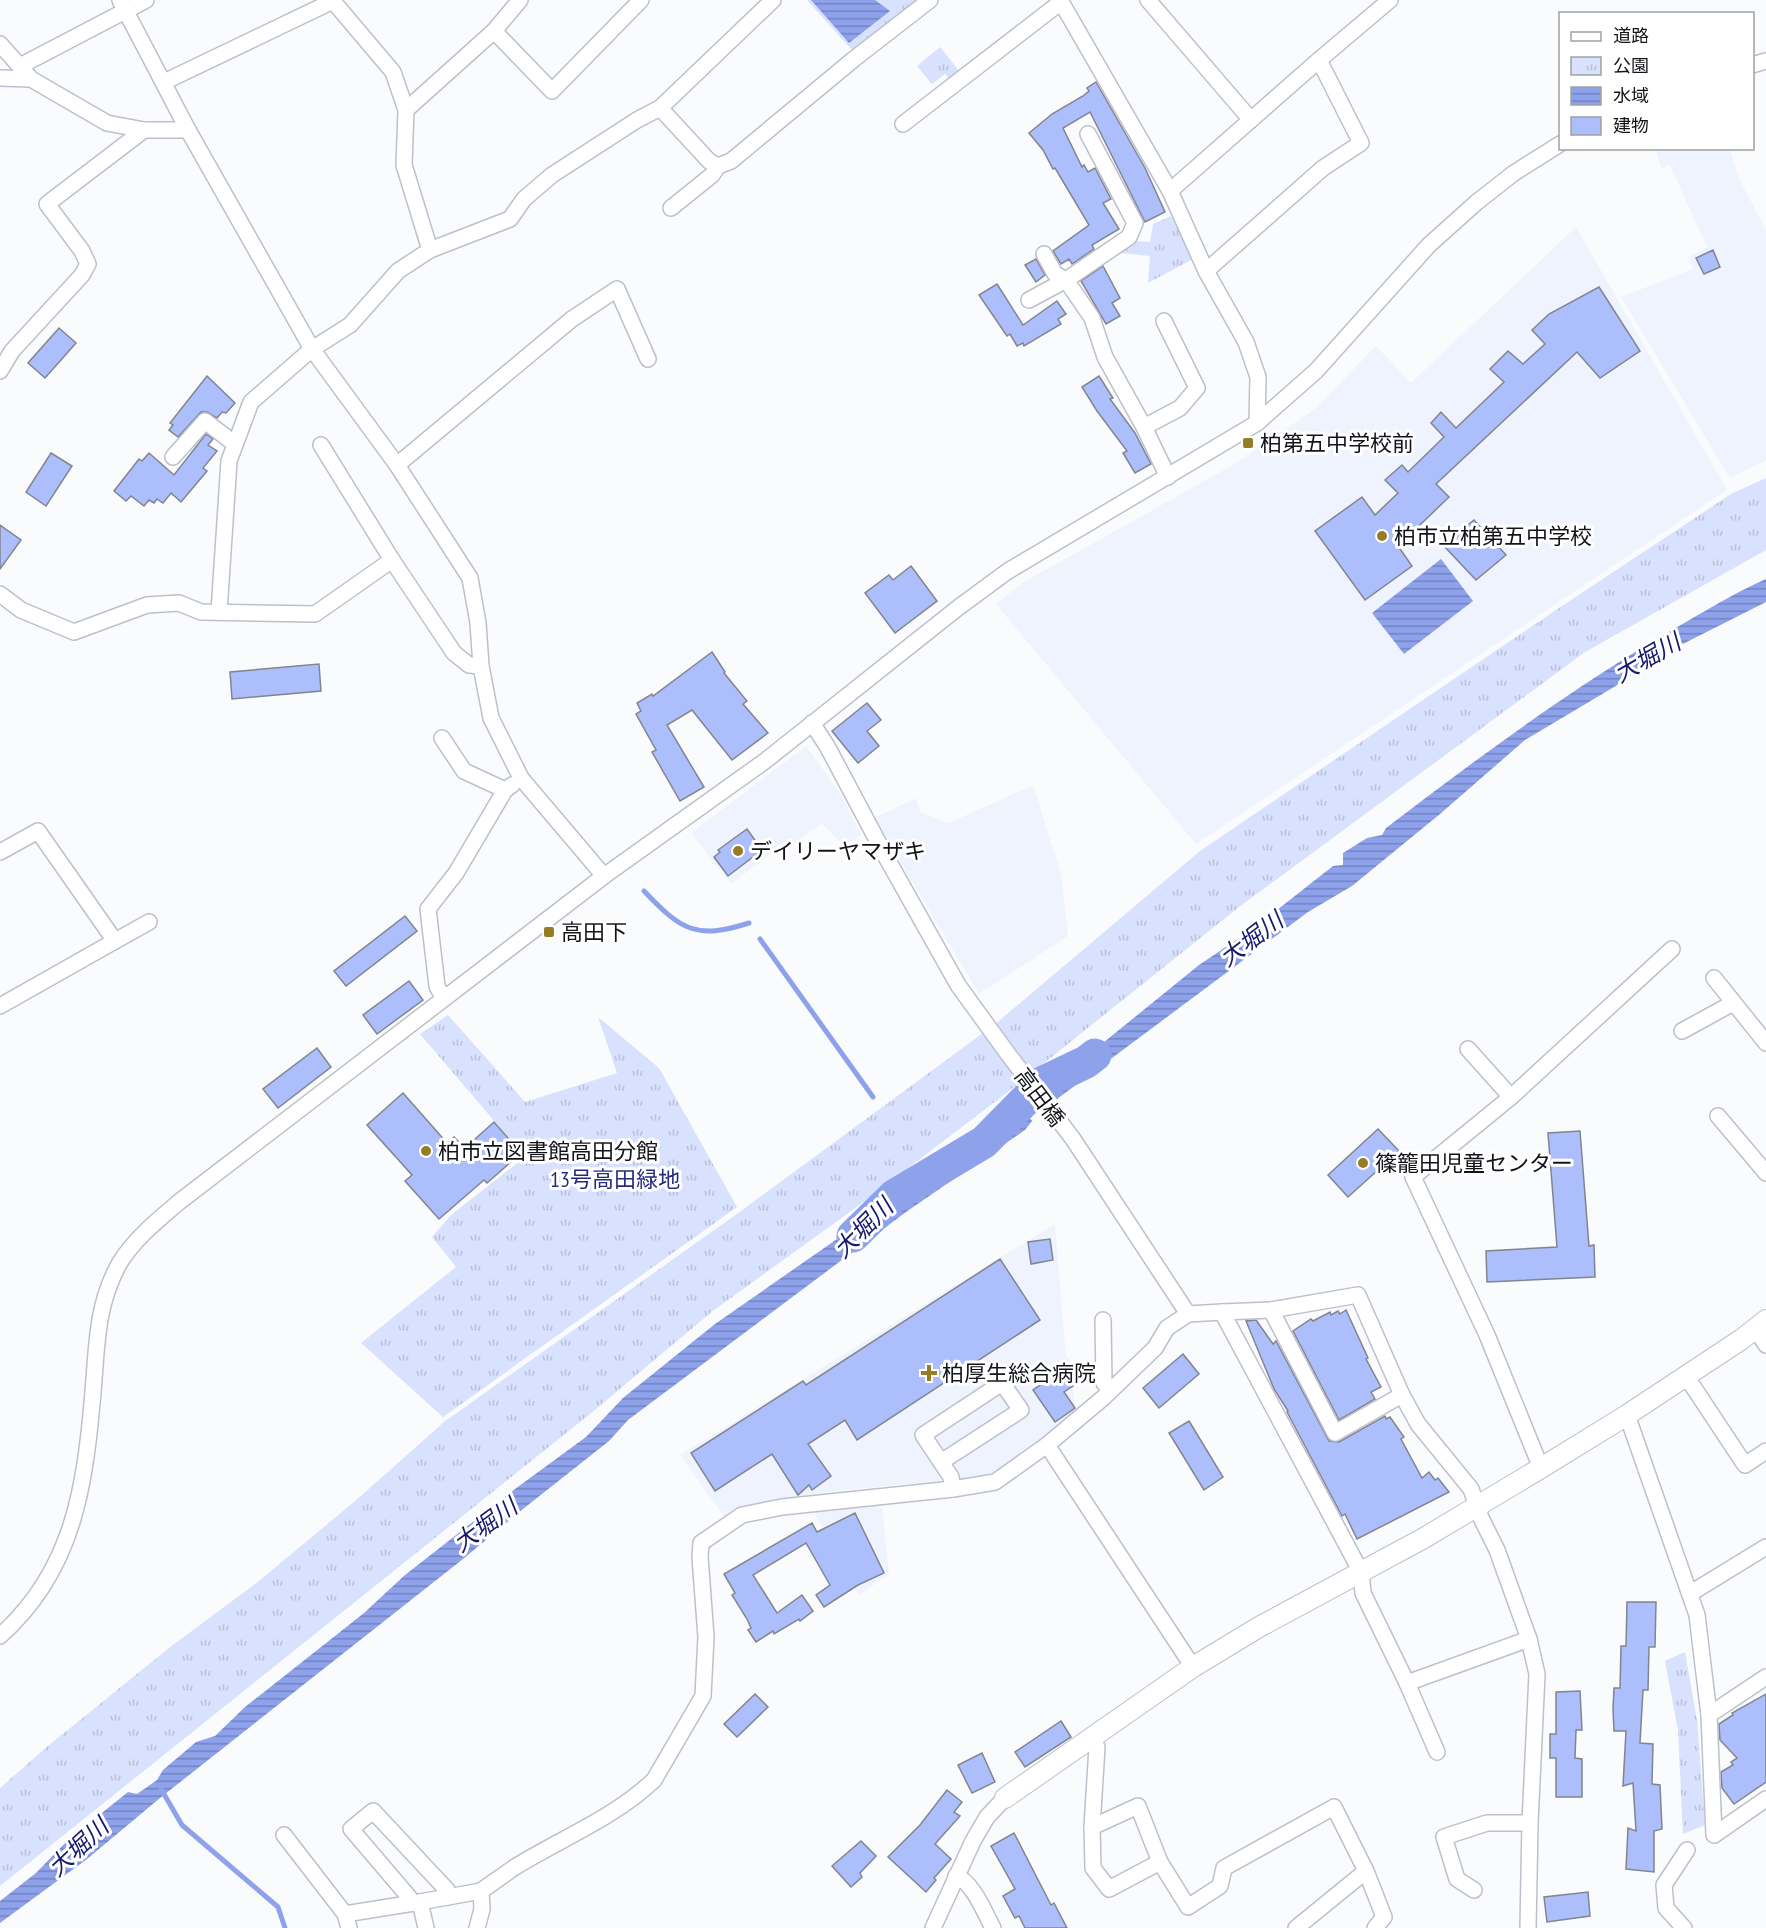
<svg xmlns="http://www.w3.org/2000/svg" width="1766" height="1928" font-family="'PT Sans Narrow','Noto Sans JP',sans-serif">
<defs>
<pattern id="park-tufts" width="24" height="20" patternUnits="userSpaceOnUse" patternTransform="scale(1.5)"><rect width="24" height="20" fill="#d8e1fe"/><path d="M3 7l-1-3M5 7V3M7 7l1-3M15 17l-1-3M17 17v-4M19 17l1-3" fill="none" stroke="#b8c0d9"/></pattern>
<pattern id="water-rules" width="6" height="5" patternUnits="userSpaceOnUse" patternTransform="scale(1.5)"><rect width="6" height="5" fill="#8ea2ec"/><path d="M0 2.5h6" fill="none" stroke="#7383be"/></pattern>
</defs>
<rect width="100%" height="100%" fill="#fafbfd"/>
<g fill="#eff3fe">
<path d="M1656,149H1730L1738,177L1766,230V460L1730,478L1621,297L1693,269L1688,257L1707,247L1670,165L1661,169Z"/>
<path d="M1576,227L1727,490L1196,844L996,604L1024,582L1233,465L1315,409L1376,346L1411,383Z"/>
<path d="M806,746L840,793L861,835L844,847L822,823L779,855L775,850L731,884L691,833Z"/>
<path d="M1033,785L1061,874L1068,936L979,994L874,818L916,798L920,812L949,823Z"/>
<path d="M1055,1224L1066,1358L1071,1360L1075,1416L999,1475L844,1490L765,1501L726,1519L680,1455Z"/>
<path d="M875,1505L882,1509L889,1574L859,1595L814,1512Z"/>
</g>
<g fill="url(#park-tufts)">
<path d="M807,0H917L853,51Z"/>
<path d="M940,47L960,72L950,80L945,74L932,84L917,66Z"/>
<path d="M1171,216L1193,259L1148,283L1150,256L1121,253L1137,241L1150,242L1153,224Z"/>
<path d="M1766,478V550L1585,652L1239,907L1009,1091L865,1201L714,1310L590,1414L0,1886V1788L48,1746L169,1648L259,1581L354,1502L444,1422L741,1211L994,1025L1200,851L1556,610L1731,494Z"/>
<path d="M448,1015L525,1102L617,1073L598,1017L659,1068L737,1207L443,1417L361,1343L456,1267L432,1237L451,1215L525,1157L420,1034Z"/>
<path d="M1685,1652L1697,1720L1705,1825L1683,1834L1678,1730L1665,1661Z"/>
</g>
<g fill="url(#water-rules)">
<path d="M811,0H875L890,11L849,43Z"/>
<path d="M1441,559L1473,601L1404,654L1372,613Z"/>
<path d="M1766,579V602L1659,656L1614,687L1525,740L1440,814L1352,886L1308,912L1057,1099L1040,1085L1077,1064L1199,965L1254,928L1333,866L1343,865V853L1367,838L1382,835L1386,828C1483,754 1580,682 1686,622C1712,607 1738,591 1766,579Z"/>
<path d="M1022,1106L1032,1121L1025,1130L906,1212L628,1420L609,1441L523,1509L463,1559L160,1798L87,1859L0,1923V1901L36,1873L68,1840L128,1792L137,1794L157,1780L163,1770L196,1742L215,1736L245,1707L364,1613L405,1575L515,1489L586,1437L623,1398L715,1324L962,1152Z"/>
</g>
<g fill="none" stroke-linecap="round" stroke-linejoin="round">
<g stroke="#8ea2ec" stroke-width="5">
<path d="M644,891C681,930 696,940 749,923"/>
<path d="M760,939L873,1097"/>
<path d="M161,1789L182,1825L278,1907L285,1928"/>
</g>
<path stroke="#8ea2ec" stroke-width="33" d="M853,1236L894,1196L984,1142L1042,1083L1086,1062L1095,1055"/>
</g>
<g fill="#acbefb" stroke="#81858f" stroke-width="1.5">
<path d="M1096,82L1145,168L1165,212L1145,222L1090,112L1063,128L1082,167L1084,165L1088,172L1095,168L1111,199L1103,203L1119,229L1092,245L1094,249L1072,264L1069,259L1061,264L1053,251L1089,225L1055,168L1053,169L1043,150L1029,133L1052,114L1083,96L1089,91L1087,88Z"/>
<path d="M1713,250L1720,267L1704,274L1696,258Z"/>
<path d="M1036,259L1045,275L1036,282L1025,265Z"/>
<path d="M1103,266L1120,298L1112,303L1120,316L1106,324L1081,281Z"/>
<path d="M997,284L1023,325L1057,301L1066,314L1058,319L1061,324L1024,346L1023,343L1017,346L1010,334L1007,336L979,295Z"/>
<path d="M1599,287L1640,351L1600,378L1577,352L1436,484L1449,497L1398,546L1412,566L1365,600L1315,531L1362,497L1375,515L1398,493L1385,480L1402,465L1408,472L1444,437L1431,423L1441,412L1456,428L1504,382L1490,369L1508,351L1523,364L1545,344L1532,330L1549,314Z"/>
<path d="M59,328L76,343L45,378L28,363Z"/>
<path d="M207,376L235,403L226,413L222,412L217,418L207,412H201L178,437L169,430L173,425L170,423Z"/>
<path d="M1099,376L1113,398L1110,399L1135,433L1151,464L1135,473L1123,453L1127,451L1097,411L1082,387Z"/>
<path d="M206,434L213,439L208,445L217,451L203,468L207,471L181,502L171,493L163,503L157,499L154,503L149,500L144,506L131,496L126,501L114,491L139,459L142,461L149,453L174,475Z"/>
<path d="M51,453L72,466L46,506L26,492Z"/>
<path d="M1474,520L1506,555L1476,580L1443,545Z"/>
<path d="M0,525L21,540L0,569Z"/>
<path d="M911,566L937,601L895,633L865,593L889,575L893,580Z"/>
<path d="M712,652L725,672L724,673L747,701L743,704L768,733L732,760L692,710L667,725L704,787L680,801L652,752L656,750L636,714L641,711L637,703L652,694L653,696Z"/>
<path d="M319,664L321,691L232,699L230,672Z"/>
<path d="M867,703L881,720L867,731L879,746L858,763L832,731Z"/>
<path d="M747,829L762,850L728,876L714,857L720,852L718,850Z"/>
<path d="M405,916L417,931L346,986L334,971Z"/>
<path d="M409,981L423,1000L377,1034L363,1015Z"/>
<path d="M317,1048L331,1067L278,1108L263,1089Z"/>
<path d="M403,1093L447,1143L454,1137L465,1148L494,1122L521,1153L487,1183L484,1180L439,1219L405,1181L412,1175L367,1125Z"/>
<path d="M1378,1129L1399,1151L1348,1197L1328,1175Z"/>
<path d="M1580,1131L1589,1246L1594,1245L1595,1277L1487,1282L1486,1251L1557,1247L1548,1133Z"/>
<path d="M1050,1239L1053,1260L1031,1264L1028,1242Z"/>
<path d="M1000,1259L1040,1320L857,1440L845,1420L808,1444L831,1476L812,1490L809,1485L798,1495L772,1454L715,1491L691,1453L803,1381L806,1385Z"/>
<path d="M1346,1310L1368,1358L1366,1359L1381,1387L1371,1392L1375,1399L1339,1420L1293,1331L1311,1319L1313,1321L1330,1312L1331,1315L1338,1311L1340,1314Z"/>
<path d="M1256,1320L1273,1344L1276,1341L1329,1441L1339,1442L1385,1416L1386,1419L1390,1417L1404,1437L1401,1439L1422,1478L1429,1472L1435,1480L1438,1478L1449,1492L1357,1539L1345,1514L1342,1516L1287,1412L1288,1411L1274,1389L1246,1321Z"/>
<path d="M1183,1354L1199,1374L1159,1408L1143,1388Z"/>
<path d="M1062,1370L1073,1386L1064,1392L1075,1408L1055,1422L1033,1390Z"/>
<path d="M1189,1421L1223,1477L1204,1490L1169,1433Z"/>
<path d="M855,1513L884,1573L858,1585L824,1607L816,1595L830,1585L806,1543L753,1575L777,1613L802,1595L813,1611L800,1621L799,1619L774,1634L773,1631L756,1642L748,1630L751,1628L747,1619L732,1595L735,1593L724,1574L812,1523L817,1532Z"/>
<path d="M1627,1602H1656L1655,1647H1649L1648,1690H1643L1640,1743L1653,1744L1652,1784L1660,1785L1662,1829L1654,1831V1872L1626,1869L1628,1828L1636,1831L1633,1783L1623,1786L1626,1731H1614L1613,1709L1614,1688H1620L1621,1646H1626Z"/>
<path d="M1580,1691L1582,1730H1576L1575,1758L1582,1759V1797H1556V1758H1550V1734H1556V1692Z"/>
<path d="M755,1694L768,1707L737,1737L724,1724Z"/>
<path d="M1766,1694V1782L1734,1804L1722,1788L1721,1772L1733,1765L1731,1762L1737,1758L1720,1740L1719,1724L1733,1715L1732,1713Z"/>
<path d="M1061,1721L1071,1737L1025,1767L1015,1752Z"/>
<path d="M982,1753L995,1782L972,1793L958,1765Z"/>
<path d="M947,1790L962,1802L954,1812L960,1816L935,1844L951,1859L934,1878L936,1880L926,1892L888,1857L920,1825Z"/>
<path d="M1014,1833L1051,1905L1054,1903L1067,1928H1025L1019,1916L1015,1918L1003,1896L1015,1889L991,1846Z"/>
<path d="M861,1841L876,1856L860,1873L862,1877L851,1887L832,1866Z"/>
<path d="M1588,1892L1590,1916L1547,1922L1544,1897Z"/>
</g>
<g fill="none" stroke-linecap="round" stroke-linejoin="round">
<g stroke="#bdc0cc" stroke-width="18">
<g id="minor">
<path d="M120,0L188,130L312,349L397,465L470,578L478,623L481,666L491,718L521,778L604,876"/>
<path d="M332,0L393,72L406,110L404,165L430,250"/>
<path d="M1060,0L1170,191L1319,60L1390,0"/>
<path d="M1148,0L1251,120"/>
<path d="M494,31L552,91L641,0"/>
<path d="M0,44L31,79L107,123L144,130H188"/>
<path d="M1752,65L1766,61"/>
<path d="M20,66L146,0"/>
<path d="M0,78L31,79"/>
<path d="M164,82L333,1"/>
<path d="M660,108L773,0"/>
<path d="M406,110L494,31L520,0"/>
<path d="M903,124L1061,2"/>
<path d="M1170,191L1206,271L1246,342L1258,377L1257,423"/>
<path d="M671,208L712,175L718,166L731,161L854,59L930,0"/>
<path d="M1044,254L1055,274L1066,280L1129,237L1135,223L1088,134"/>
<path d="M1206,271L1323,168L1361,143L1319,60"/>
<path d="M1029,300L1066,280L1092,318L1105,357L1144,427L1168,477"/>
<path d="M0,371L12,351L82,275L88,264L82,251L47,204L144,130"/>
<path d="M1144,427L1180,408L1197,388L1164,321"/>
<path d="M321,445L392,560"/>
<path d="M173,457L205,421L235,444"/>
<path d="M397,465L572,319L617,289L648,359"/>
<path d="M0,594L21,610L74,632L147,605L179,603L201,612L315,614L392,560L454,653L469,665L481,666"/>
<path d="M219,612L229,461L251,402L312,349L350,325L398,271L430,250L510,219L524,199L552,175L637,120L660,108L709,161L718,166"/>
<path d="M812,723L827,746L885,855L958,985L1008,1054L1073,1139L1188,1314L1222,1312L1361,1572L1363,1593L1407,1683L1529,1639"/>
<path d="M442,738L464,771L505,790L512,785"/>
<path d="M0,852L38,831L115,941L0,1006"/>
<path d="M115,941L149,922"/>
<path d="M1714,978L1766,1043"/>
<path d="M443,998L437,986L428,909L456,873L505,790"/>
<path d="M1682,1031L1733,1003"/>
<path d="M1468,1049L1511,1097"/>
<path d="M1718,1116L1766,1173"/>
<path d="M1271,1310L1335,1433L1402,1395"/>
<path d="M1222,1312L1271,1310L1358,1295L1402,1395L1418,1424L1471,1489L1481,1518L1497,1550L1529,1639L1537,1674L1530,1823L1528,1928"/>
<path d="M1103,1320L1104,1383L1111,1390"/>
<path d="M1755,1328L1766,1345"/>
<path d="M1686,1376L1745,1465L1766,1451"/>
<path d="M1627,1415L1697,1615L1709,1715"/>
<path d="M1047,1445L1193,1667"/>
<path d="M941,1462L1021,1410L1002,1383L923,1435L951,1477L953,1489"/>
<path d="M1541,1468L1487,1335L1413,1177L1511,1097L1672,949"/>
<path d="M1691,1593L1766,1547"/>
<path d="M0,1636C74,1570 85,1486 93,1392C97,1346 96,1306 119,1264C134,1239 158,1220 179,1202L604,876L765,761L959,607L1008,571L1257,423L1316,371L1429,245L1477,202L1514,173L1560,144"/>
<path d="M1766,1677L1709,1715L1714,1835L1766,1799"/>
<path d="M1407,1683L1437,1752"/>
<path d="M1091,1738L1097,1747L1092,1827L1093,1868L1109,1889L1160,1862"/>
<path d="M1092,1827L1138,1806L1160,1862L1188,1907L1220,1886L1224,1868L1334,1807L1366,1871L1384,1917L1375,1928"/>
<path d="M284,1835L345,1914L349,1928"/>
<path d="M956,1876C972,1881 985,1913 993,1928"/>
<path d="M1474,1890L1457,1879L1444,1837L1487,1823H1530"/>
<path d="M481,1891C492,1883 504,1875 515,1867C562,1838 614,1818 654,1780L703,1696L706,1637L700,1557L701,1543L742,1515L782,1507L953,1489L995,1482L1047,1445L1103,1398L1155,1348L1167,1328L1188,1314"/>
<path d="M420,1902L481,1891L482,1909L477,1928"/>
<path d="M410,1903L409,1897L351,1829L373,1811L447,1890L448,1897"/>
<path d="M345,1914L420,1902L426,1928"/>
<path d="M933,1928L973,1841L987,1817L1005,1798"/>
<path d="M1296,1928L1366,1871"/>
<path d="M1684,1928L1666,1908L1664,1885L1687,1850"/>
</g>
</g>
<g stroke="#bdc0cc" stroke-width="22">
<path id="tertiary" d="M1005,1798L1193,1667L1259,1627L1424,1538L1541,1468L1627,1415L1742,1339L1766,1320"/>
</g>
<use href="#minor" stroke="#fff" stroke-width="15"/>
<use href="#tertiary" stroke="#fff" stroke-width="20"/>
</g>
<g fill="#967c24" stroke="#fff" stroke-width="2">
<rect x="1242" y="437" width="12" height="12" rx="3"/>
<circle cx="1382" cy="536" r="6"/>
<circle cx="738" cy="851" r="6"/>
<rect x="543" y="926" width="12" height="12" rx="3"/>
<circle cx="426" cy="1151" r="6"/>
<circle cx="1363" cy="1163" r="6"/>
<path d="M926 1364h6v6h6v6h-6v6h-6v-6h-6v-6h6z"/>
</g>
<g text-anchor="middle" dominant-baseline="central" stroke-width="6" stroke-linejoin="round" paint-order="stroke">
<g font-size="22" fill="#121418" stroke="#fff" text-anchor="start">
<text x="1260" y="443">柏第五中学校前</text>
<text x="1394" y="536">柏市立柏第五中学校</text>
<text x="750" y="851">デイリーヤマザキ</text>
<text x="561" y="932">高田下</text>
<text x="438" y="1151">柏市立図書館高田分館</text>
<text x="1375" y="1163">篠籠田児童センター</text>
<text x="942" y="1373">柏厚生総合病院</text>
</g>
<g font-size="22" fill="#121418" stroke="#fff">
<text transform="translate(1040 1097) rotate(53)">高田橋</text>
</g>
<g font-size="22" fill="#222b7f" stroke="#fff">
<text x="615" y="1179">13号高田緑地</text>
</g>
<g font-size="24" font-style="italic" fill="#171a6e" stroke="#fff">
<text transform="translate(1647 658) rotate(-30)">大堀川</text>
<text transform="translate(1251 939) rotate(-37)">大堀川</text>
<text transform="translate(863 1228) rotate(-45)">大堀川</text>
<text transform="translate(485 1525) rotate(-36)">大堀川</text>
<text transform="translate(78 1847) rotate(-43)">大堀川</text>
</g>
</g>
<rect x="1559" y="12" width="195" height="138" fill="#ffffff" stroke="#a0a1a3" stroke-width="1.5"/>
<rect x="1571" y="32" width="30" height="9" fill="#ffffff" stroke="#a0a1a3" stroke-width="1.5"/>
<text x="1613" y="42" font-size="18" fill="#121418">道路</text>
<rect x="1571" y="57" width="30" height="18" fill="url(#park-tufts)" stroke="#a0a1a3" stroke-width="1.5"/>
<text x="1613" y="72" font-size="18" fill="#121418">公園</text>
<rect x="1571" y="87" width="30" height="18" fill="url(#water-rules)" stroke="#a0a1a3" stroke-width="1.5"/>
<text x="1613" y="102" font-size="18" fill="#121418">水域</text>
<rect x="1571" y="117" width="30" height="18" fill="#acbefb" stroke="#a0a1a3" stroke-width="1.5"/>
<text x="1613" y="132" font-size="18" fill="#121418">建物</text>
</svg>
